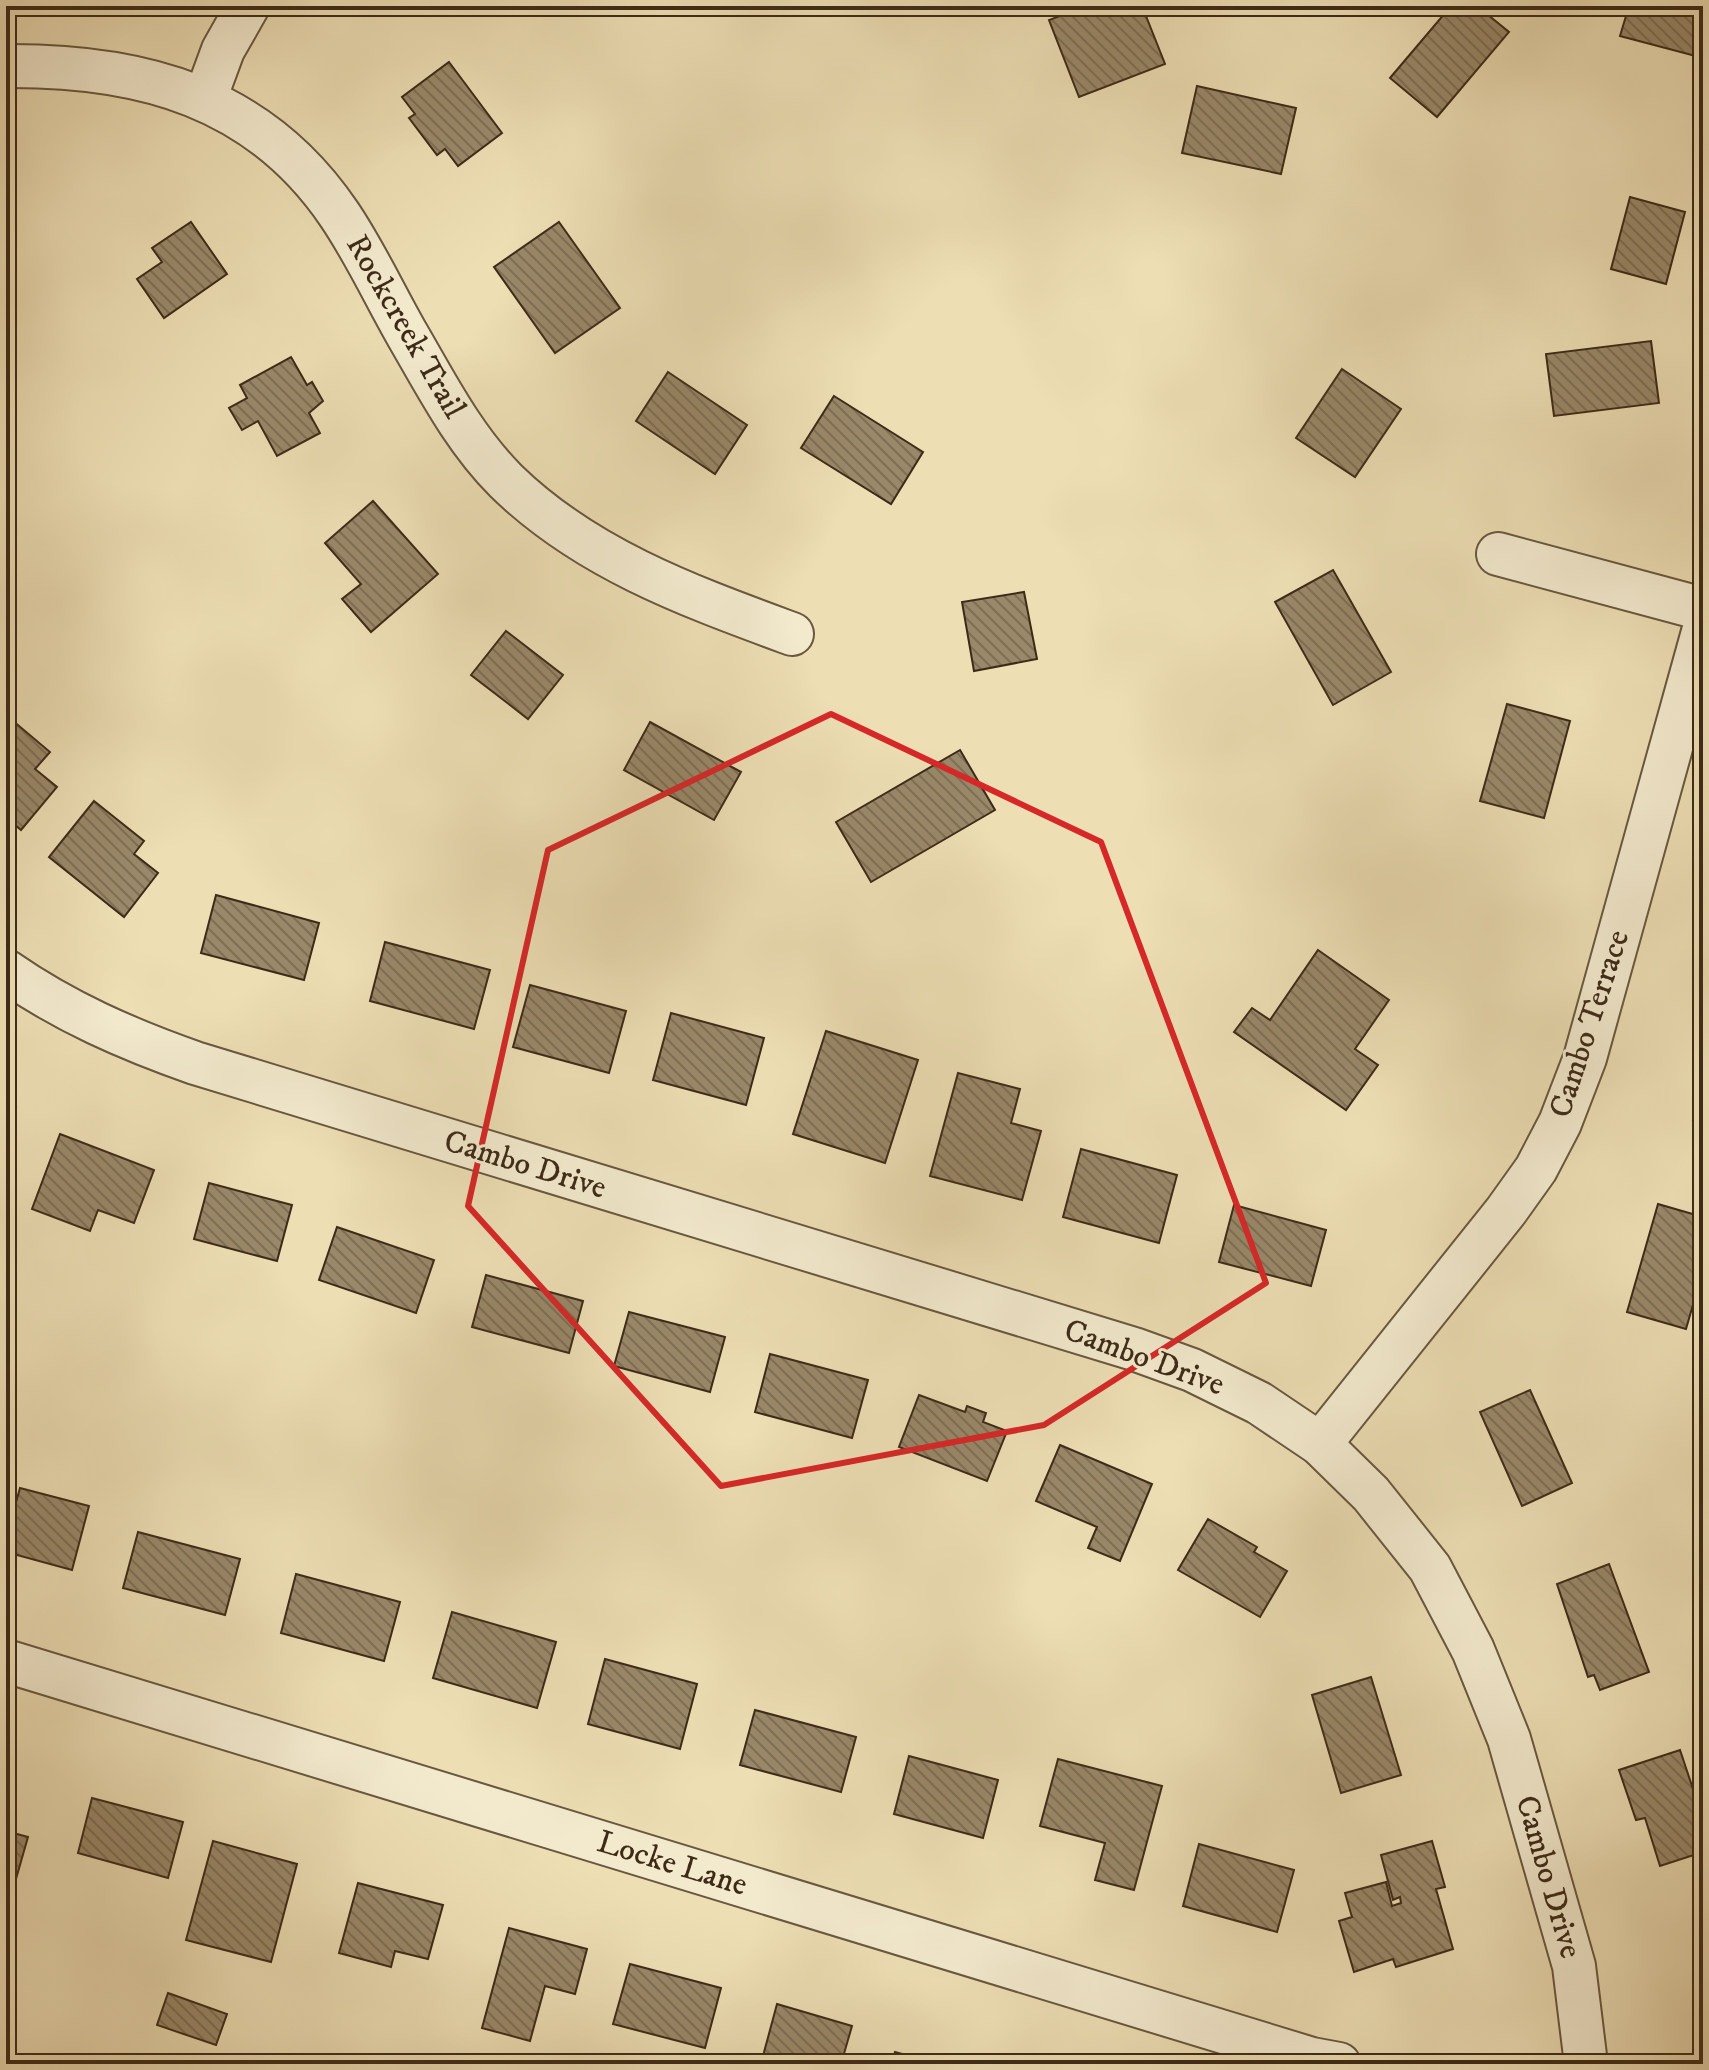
<svg xmlns="http://www.w3.org/2000/svg" width="1709" height="2070" font-family="'IM FELL DW Pica',serif">
<defs>
<pattern id="building-back-hatch" width="6" height="6" patternUnits="userSpaceOnUse" patternTransform="scale(2)"><rect width="6" height="6" fill="#998869"/><path d="M-1 5l2 2M0 0l6 6M5-1l2 2" fill="none" stroke="#7e6f55"/></pattern>
</defs>
<rect width="100%" height="100%" fill="#eddeb4"/>
<filter id="stains"><feTurbulence type="fractalNoise" baseFrequency=".0025" numOctaves="4"/><feColorMatrix values="0 0 0 0 .2 0 0 0 0 .09 0 0 0 0 .02 0 0 0 .5 -.17"/></filter>
<radialGradient id="worn" r=".72"><stop offset=".6" stop-color="#630" stop-opacity="0"/><stop offset="1" stop-color="#630" stop-opacity=".3"/></radialGradient>
<g fill="url(#building-back-hatch)" stroke="#3d2b18" stroke-width="2">
<path d="M1087,6H1142L1165,64L1079,97L1049,20Z"/>
<path d="M1451,6H1477L1509,32L1437,117L1390,78Z"/>
<path d="M1629,6H1703V58L1620,36Z"/>
<path d="M449,62L502,133L458,166L445,149L437,155L409,118L415,114L402,97Z"/>
<path d="M1197,86L1296,108L1281,174L1182,153Z"/>
<path d="M1630,197L1685,212L1666,284L1611,269Z"/>
<path d="M191,222L227,274L164,318L137,279L162,262L152,248Z"/>
<path d="M559,222L620,308L555,353L494,267Z"/>
<path d="M1651,341L1659,403L1554,416L1546,354Z"/>
<path d="M291,357L307,385L312,382L323,401L309,413L320,433L277,456L258,421L242,430L229,408L247,398L240,385Z"/>
<path d="M1342,369L1401,409L1355,477L1296,438Z"/>
<path d="M668,372L747,425L715,474L636,421Z"/>
<path d="M834,396L923,452L891,504L801,448Z"/>
<path d="M373,501L438,574L371,632L342,599L361,584L325,543Z"/>
<path d="M1333,570L1391,672L1333,705L1275,602Z"/>
<path d="M1024,592L1037,659L974,671L962,602Z"/>
<path d="M506,631L563,675L528,719L471,675Z"/>
<path d="M1507,704L1570,721L1544,818L1480,801Z"/>
<path d="M6,715L50,752L35,769L57,787L21,830L6,817Z"/>
<path d="M650,722L741,772L714,820L624,770Z"/>
<path d="M960,750L995,810L871,882L836,822Z"/>
<path d="M94,801L144,841L134,854L158,873L124,917L49,857Z"/>
<path d="M216,895L319,923L304,980L201,953Z"/>
<path d="M385,942L490,970L474,1029L370,1001Z"/>
<path d="M1318,950L1389,1000L1355,1049L1378,1065L1346,1110L1234,1032L1252,1008L1270,1020Z"/>
<path d="M530,985L626,1011L609,1073L513,1047Z"/>
<path d="M671,1013L764,1038L746,1105L653,1080Z"/>
<path d="M826,1031L918,1060L885,1163L793,1134Z"/>
<path d="M958,1073L1020,1089L1011,1123L1041,1131L1022,1200L930,1176Z"/>
<path d="M1703,1083V1123L1693,1120Z"/>
<path d="M6,1101L16,1107L6,1123Z"/>
<path d="M60,1134L154,1170L134,1223L98,1210L90,1231L32,1209Z"/>
<path d="M1081,1149L1177,1175L1159,1243L1063,1217Z"/>
<path d="M209,1183L292,1205L277,1261L194,1239Z"/>
<path d="M1658,1204L1703,1217V1270L1686,1329L1627,1312Z"/>
<path d="M1234,1205L1326,1230L1311,1286L1219,1262Z"/>
<path d="M337,1227L434,1260L416,1313L319,1280Z"/>
<path d="M486,1275L583,1301L569,1353L472,1327Z"/>
<path d="M629,1312L725,1337L710,1392L614,1366Z"/>
<path d="M770,1354L868,1380L852,1438L755,1412Z"/>
<path d="M1530,1390L1572,1483L1522,1506L1480,1412Z"/>
<path d="M919,1395L965,1412L967,1406L986,1413L983,1422L1007,1431L987,1481L899,1447Z"/>
<path d="M1060,1445L1152,1484L1120,1561L1088,1548L1097,1527L1036,1501Z"/>
<path d="M20,1488L89,1506L72,1570L6,1552V1538Z"/>
<path d="M1208,1519L1257,1547L1254,1552L1287,1571L1260,1617L1178,1570Z"/>
<path d="M138,1532L240,1559L225,1615L123,1588Z"/>
<path d="M1609,1564L1649,1672L1600,1690L1594,1675L1588,1677L1557,1584Z"/>
<path d="M296,1574L400,1602L384,1661L281,1633Z"/>
<path d="M452,1612L556,1642L537,1708L433,1678Z"/>
<path d="M605,1659L697,1684L680,1749L588,1724Z"/>
<path d="M1371,1677L1401,1775L1341,1793L1312,1695Z"/>
<path d="M755,1710L856,1737L841,1792L740,1765Z"/>
<path d="M1680,1750L1695,1795L1703,1793V1852L1660,1866L1645,1818L1636,1820L1619,1770Z"/>
<path d="M909,1756L998,1780L983,1838L894,1814Z"/>
<path d="M1058,1759L1162,1786L1134,1890L1095,1880L1105,1843L1040,1826Z"/>
<path d="M92,1798L183,1822L168,1878L78,1853Z"/>
<path d="M6,1831L28,1837L12,1893L6,1891Z"/>
<path d="M213,1841L297,1864L271,1962L186,1940Z"/>
<path d="M1432,1841L1445,1887L1436,1889L1453,1949L1396,1967L1393,1959L1354,1972L1339,1921L1352,1917L1345,1893L1386,1882L1392,1906L1401,1903L1400,1897L1393,1900L1381,1855Z"/>
<path d="M1199,1844L1294,1870L1277,1932L1183,1906Z"/>
<path d="M358,1883L443,1905L428,1959L395,1951L391,1967L339,1953Z"/>
<path d="M509,1928L587,1949L575,1994L545,1986L530,2041L482,2028Z"/>
<path d="M630,1964L721,1988L705,2048L613,2024Z"/>
<path d="M168,1993L227,2014L216,2045L157,2025Z"/>
<path d="M777,2004L852,2026L841,2064H791L763,2056Z"/>
<path d="M895,2052L939,2064H892Z"/>
</g>
<g fill="none" stroke-linecap="round" stroke-linejoin="round">
<g stroke="#69583f" stroke-width="46">
<g id="street">
<path d="M6,66C141,65 259,96 339,214C365,252 385,296 408,336C437,386 464,439 506,481C586,559 689,596 792,634"/>
<path d="M205,99L223,50L248,6"/>
<path d="M1498,554L1703,609"/>
<path d="M6,971C65,1012 127,1039 195,1063L1134,1349L1192,1370L1259,1403L1320,1444L1371,1494L1430,1568L1473,1650L1509,1739L1574,1966L1586,2064"/>
<path d="M1320,1444L1506,1211L1536,1169L1560,1123L1585,1058L1703,632"/>
<path d="M6,1661L1312,2059L1339,2064"/>
</g>
</g>
<use href="#street" stroke="#f3eace" stroke-width="42"/>
</g>
<path fill="none" stroke="#d62828" stroke-width="6" stroke-linejoin="round" d="M831,714L1101,842L1266,1283L1044,1425L721,1486L468,1206L548,850Z"/>
<g text-anchor="middle" dominant-baseline="central" stroke-width="6" stroke-linejoin="round" paint-order="stroke">
<g font-size="32" fill="#3d2b18" stroke="#f3eace">
<text transform="translate(405 327) rotate(60)">Rockcreek Trail</text>
<text transform="translate(1590 1024) rotate(-72)">Cambo Terrace</text>
<text transform="translate(525 1165) rotate(17)">Cambo Drive</text>
<text transform="translate(1144 1358) rotate(20)">Cambo Drive</text>
<text transform="translate(672 1864) rotate(17)">Locke Lane</text>
<text transform="translate(1548 1877) rotate(74)">Cambo Drive</text>
</g>
</g>
<rect width="1709" height="2070" fill="none" stroke="#eddeb4" stroke-width="32"/>
<rect x="8" y="8" width="1693" height="2054" fill="none" stroke="#3d2b18" stroke-width="4"/>
<rect x="16" y="16" width="1677" height="2038" fill="none" stroke="#3d2b18" stroke-width="2"/>
<rect width="100%" height="100%" filter="url(#stains)"/>
<rect width="100%" height="100%" fill="url(#worn)"/>
</svg>
